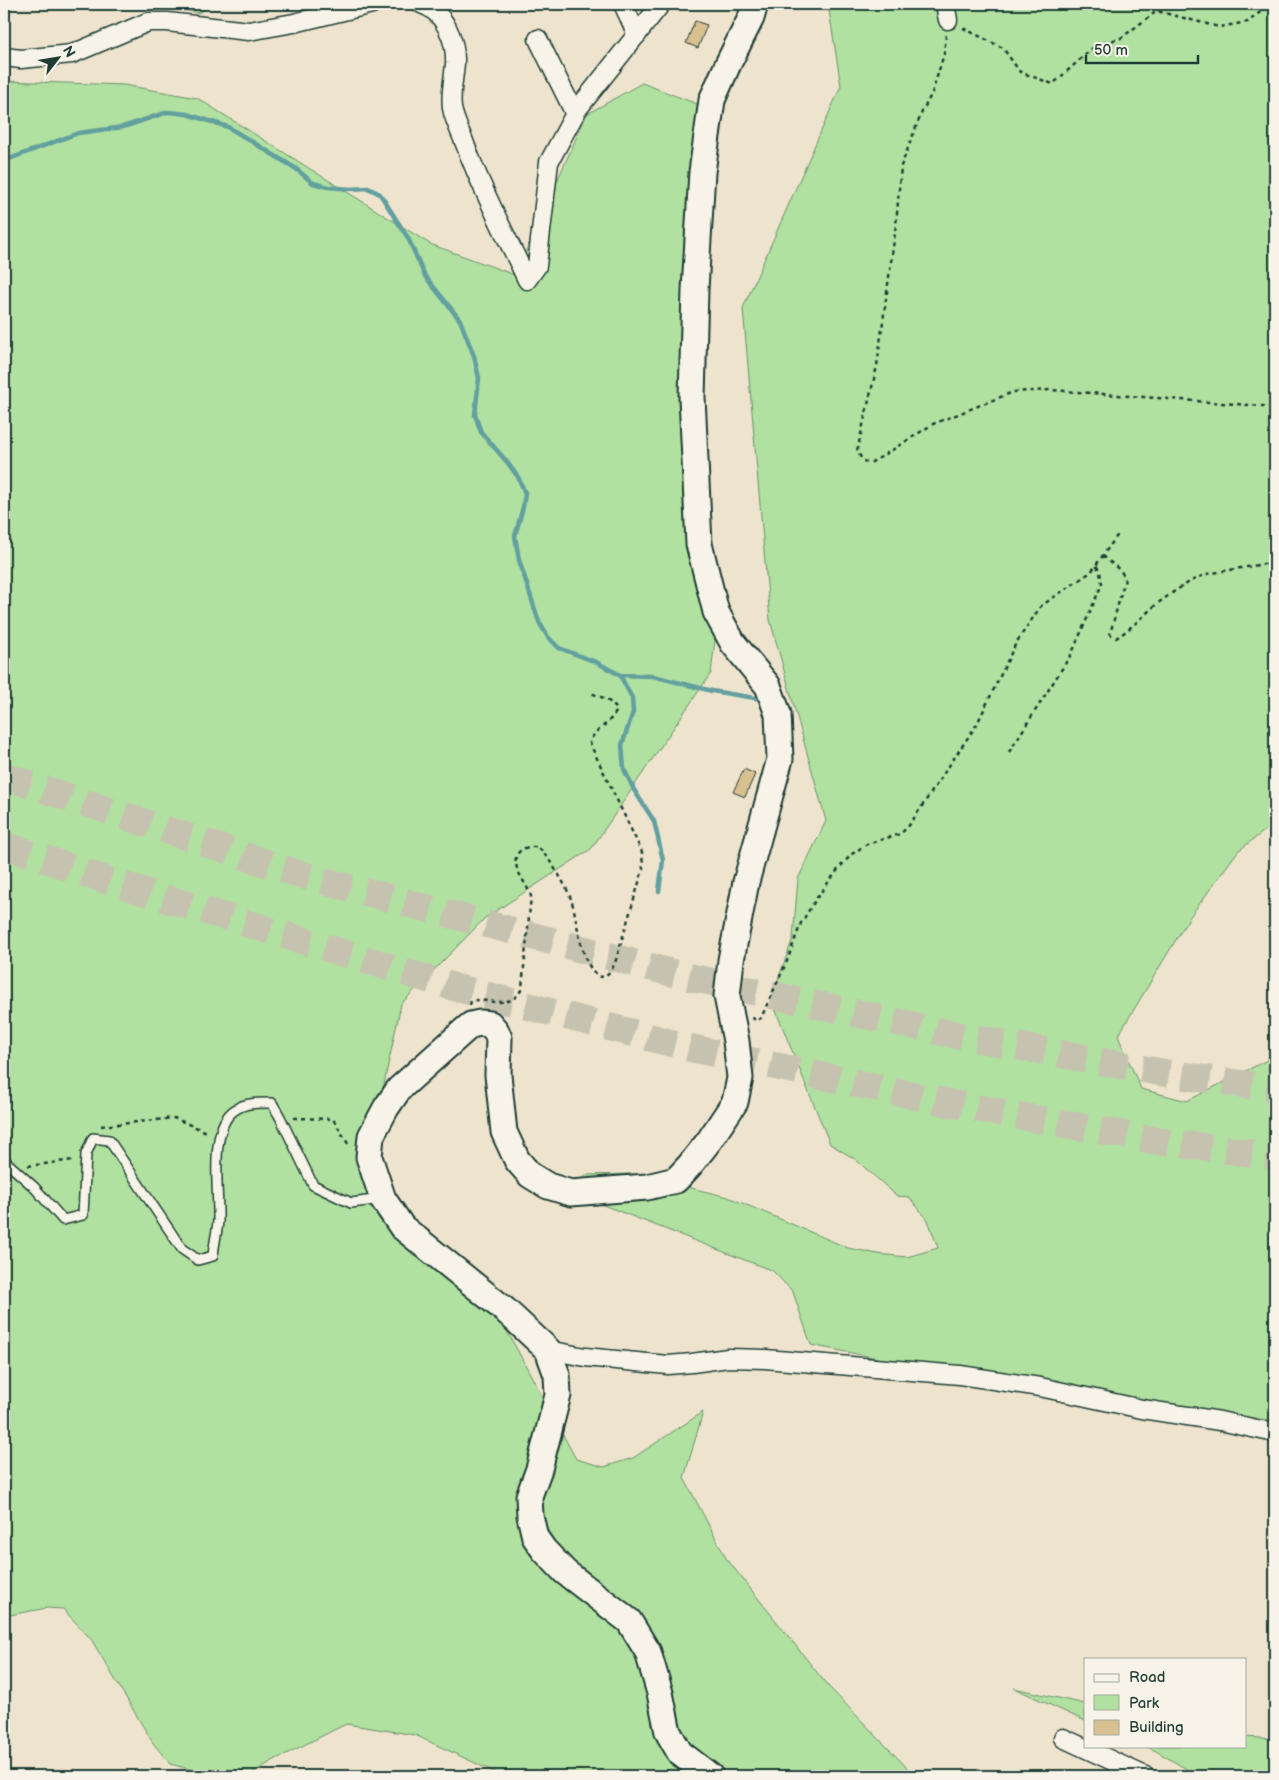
<svg xmlns="http://www.w3.org/2000/svg" width="1279" height="1780" font-family="'Balsamiq Sans',sans-serif">
<rect width="100%" height="100%" fill="#eee4ce"/>
<filter id="ink" filterUnits="userSpaceOnUse"><feTurbulence type="fractalNoise" baseFrequency=".02" numOctaves="2"/><feDisplacementMap in="SourceGraphic" scale="10" xChannelSelector="R" yChannelSelector="G"/><feConvolveMatrix kernelMatrix="1 2 1 2 8 2 1 2 1" color-interpolation-filters="sRGB"/></filter>
<g filter="url(#ink)">
<g fill="#b1e1a0" stroke="#688f6a">
<path d="M154,4H213L199,13Z"/>
<path d="M828,4H1275V823L1238,851L1189,918L1118,1036L1141,1089L1187,1101L1267,1060L1275,1047V1436L811,1345L793,1292L773,1271L603,1205L577,1187L585,1175L633,1174L728,1197L848,1248L878,1254L907,1257L938,1248L928,1220L909,1197L897,1196L855,1159L830,1144L771,999L793,938L798,879L826,821L770,620L743,308L841,86Z"/>
<path d="M4,81L124,85L197,98L430,244L515,275L587,114L642,83L697,104L693,489L715,640L711,673L591,849L485,918L401,1004L377,1117L380,1176L401,1229L506,1329L576,1459L604,1467L633,1458L703,1412L684,1478L726,1558L827,1685L915,1776H503L415,1735L346,1724L276,1759L247,1776H217L170,1764L153,1743L91,1639L63,1609L47,1608L10,1615L4,1621Z"/>
<path d="M1014,1688L1085,1704V1721Z"/>
<path d="M1245,1737L1275,1739V1776H1198L1156,1751L1145,1746H1245Z"/>
</g>
<g fill="none" stroke-linecap="round" stroke-linejoin="round">
<g stroke="#629f9f" stroke-width="4.5">
<path d="M4,161L78,133L123,127L168,112L187,114L228,127L295,168L313,183L328,187L350,189L368,188L380,194L408,238L425,276L460,320L474,356L479,378L475,415L481,432L507,462L518,477L525,493L523,507L515,536L519,560L539,622L548,637L559,648L596,662L620,675L653,676L712,691L761,699"/>
<path d="M620,675L632,698L633,712L622,745L624,769L634,790L654,821L663,860L659,891"/>
</g>
</g>
<g fill="#d9c090" stroke="#1f3d34">
<path d="M695,21L707,25L698,48L686,43Z"/>
<path d="M744,769L755,774L745,797L733,792Z"/>
</g>
<g fill="none" stroke-linecap="round" stroke-linejoin="round">
<g stroke="#c5c3af" stroke-width="28" stroke-dasharray="28 14" stroke-linecap="butt">
<path d="M4,776L305,876L684,976L957,1035L1165,1073L1275,1089"/>
<path d="M4,845L109,881L457,988L695,1049L949,1103L1164,1142L1275,1156"/>
</g>
<g stroke="#1f3d34" stroke-width="12">
<path id="lane" d="M4,1160L34,1187L63,1220L83,1215L86,1154L93,1138L109,1140L182,1249L198,1260L213,1256C214,1244 217,1233 218,1221C219,1193 210,1138 229,1115C241,1102 256,1103 272,1103L280,1117L313,1185L351,1203L382,1199"/>
</g>
<g stroke="#1f3d34" stroke-width="21">
<g id="street">
<path d="M421,4C444,11 456,40 455,63C454,78 450,93 452,108C454,120 461,133 465,144C482,191 506,235 527,280L537,266L549,162L577,110L661,4"/>
<path d="M623,4L637,35"/>
<path d="M945,4L948,20"/>
<path d="M538,39L575,114"/>
<path d="M4,57L21,59L72,54L148,22H167L249,31L294,23L372,4"/>
<path d="M548,1350L585,1357L668,1365L692,1363L728,1358L765,1359L960,1375L1040,1387L1142,1409L1220,1421L1275,1433"/>
<path d="M1063,1738L1145,1776"/>
</g>
</g>
<g stroke="#1f3d34" stroke-width="29">
<path id="secondary" d="M710,1776L680,1753L668,1732L660,1693L648,1652L629,1621L565,1572L544,1550L535,1537L530,1516L529,1496L539,1469L558,1395L557,1375L548,1350L505,1310L402,1227L383,1199L369,1157L371,1136L386,1108L399,1089L466,1029L471,1025L480,1023L490,1024L496,1031L499,1038L498,1075L504,1132L517,1160L530,1175L548,1186L571,1193L647,1187L676,1180L690,1165L709,1141L735,1102L740,1078L736,1041L727,996L731,960L746,882L780,759L778,714L768,686L733,643L716,612L699,544L692,397L695,290L702,172L712,100L728,64L751,18L755,4"/>
</g>
<g stroke="#1f3d34" stroke-width="2.5" stroke-dasharray="4 4" stroke-linecap="butt">
<path d="M963,28L1003,48L1020,72L1053,84L1096,45L1121,38L1157,11L1219,27L1248,22L1270,4"/>
<path d="M946,35L944,54L932,93L922,112L901,166L896,225L877,366L857,451L863,461L870,463L881,457L933,424L1013,392L1051,390L1275,407"/>
<path d="M1103,556L1121,571L1125,579L1110,634L1116,638C1129,630 1139,620 1150,610C1163,598 1190,580 1207,574L1275,562"/>
<path d="M1009,752L1072,653L1102,584L1100,572L1096,565"/>
<path d="M470,1005L471,1001L474,1000C492,1000 513,1009 522,988L531,896C527,883 508,864 519,852C524,846 531,847 538,847C550,859 565,883 571,899C578,919 580,967 600,977C609,975 611,971 615,963L643,869L642,852L593,750C592,748 590,745 590,742C591,733 612,722 617,710C611,700 601,697 591,693"/>
<path d="M752,1017L756,1021L761,1018L787,961L801,923L818,896L840,867L852,854L867,844L900,834L908,827L977,724L1016,643L1041,606L1091,572L1119,533"/>
<path d="M294,1118L333,1119L350,1147"/>
<path d="M101,1126L174,1118L209,1133"/>
<path d="M28,1166L74,1160V1159"/>
</g>
<use href="#lane" stroke="#f7f3e8" stroke-width="9"/>
<use href="#street" stroke="#f7f3e8" stroke-width="18"/>
<use href="#secondary" stroke="#f7f3e8" stroke-width="25"/>
</g>
</g>
<rect width="1279" height="1780" fill="none" stroke="#f7f3e8" stroke-width="20"/>
<rect x="10" y="10" width="1259" height="1760" fill="none" stroke="#1f3d34" stroke-width="2" filter="url(#ink)"/>
<rect x="1084" y="1658" width="162" height="90" fill="#f7f3e8" stroke="#a1aaa0"/>
<rect x="1094" y="1674" width="25" height="8" fill="#f7f3e8" stroke="#a1aaa0"/>
<text x="1129" y="1682" font-size="15" fill="#1f3d34">Road</text>
<rect x="1094" y="1695" width="25" height="15" fill="#b1e1a0" stroke="#a1aaa0"/>
<text x="1129" y="1708" font-size="15" fill="#1f3d34">Park</text>
<rect x="1094" y="1720" width="25" height="15" fill="#d9c090" stroke="#a1aaa0"/>
<text x="1129" y="1732" font-size="15" fill="#1f3d34">Building</text>
<g transform="translate(58 58) rotate(59)" stroke="#f7f3e8" stroke-width="4" paint-order="stroke">
<path d="M0-4L9 19L0 12L-9 19Z" fill="#1f3d34"/>
<text y="-8" font-size="14" font-weight="bold" text-anchor="middle" fill="#1f3d34">N</text>
</g>
<path d="M1086 55v8h112v-8" fill="none" stroke="#1f3d34" stroke-width="2.5"/>
<text x="1094" y="55" font-size="15" fill="#1f3d34" stroke="#f7f3e8" stroke-width="4" paint-order="stroke">50 m</text>
</svg>
